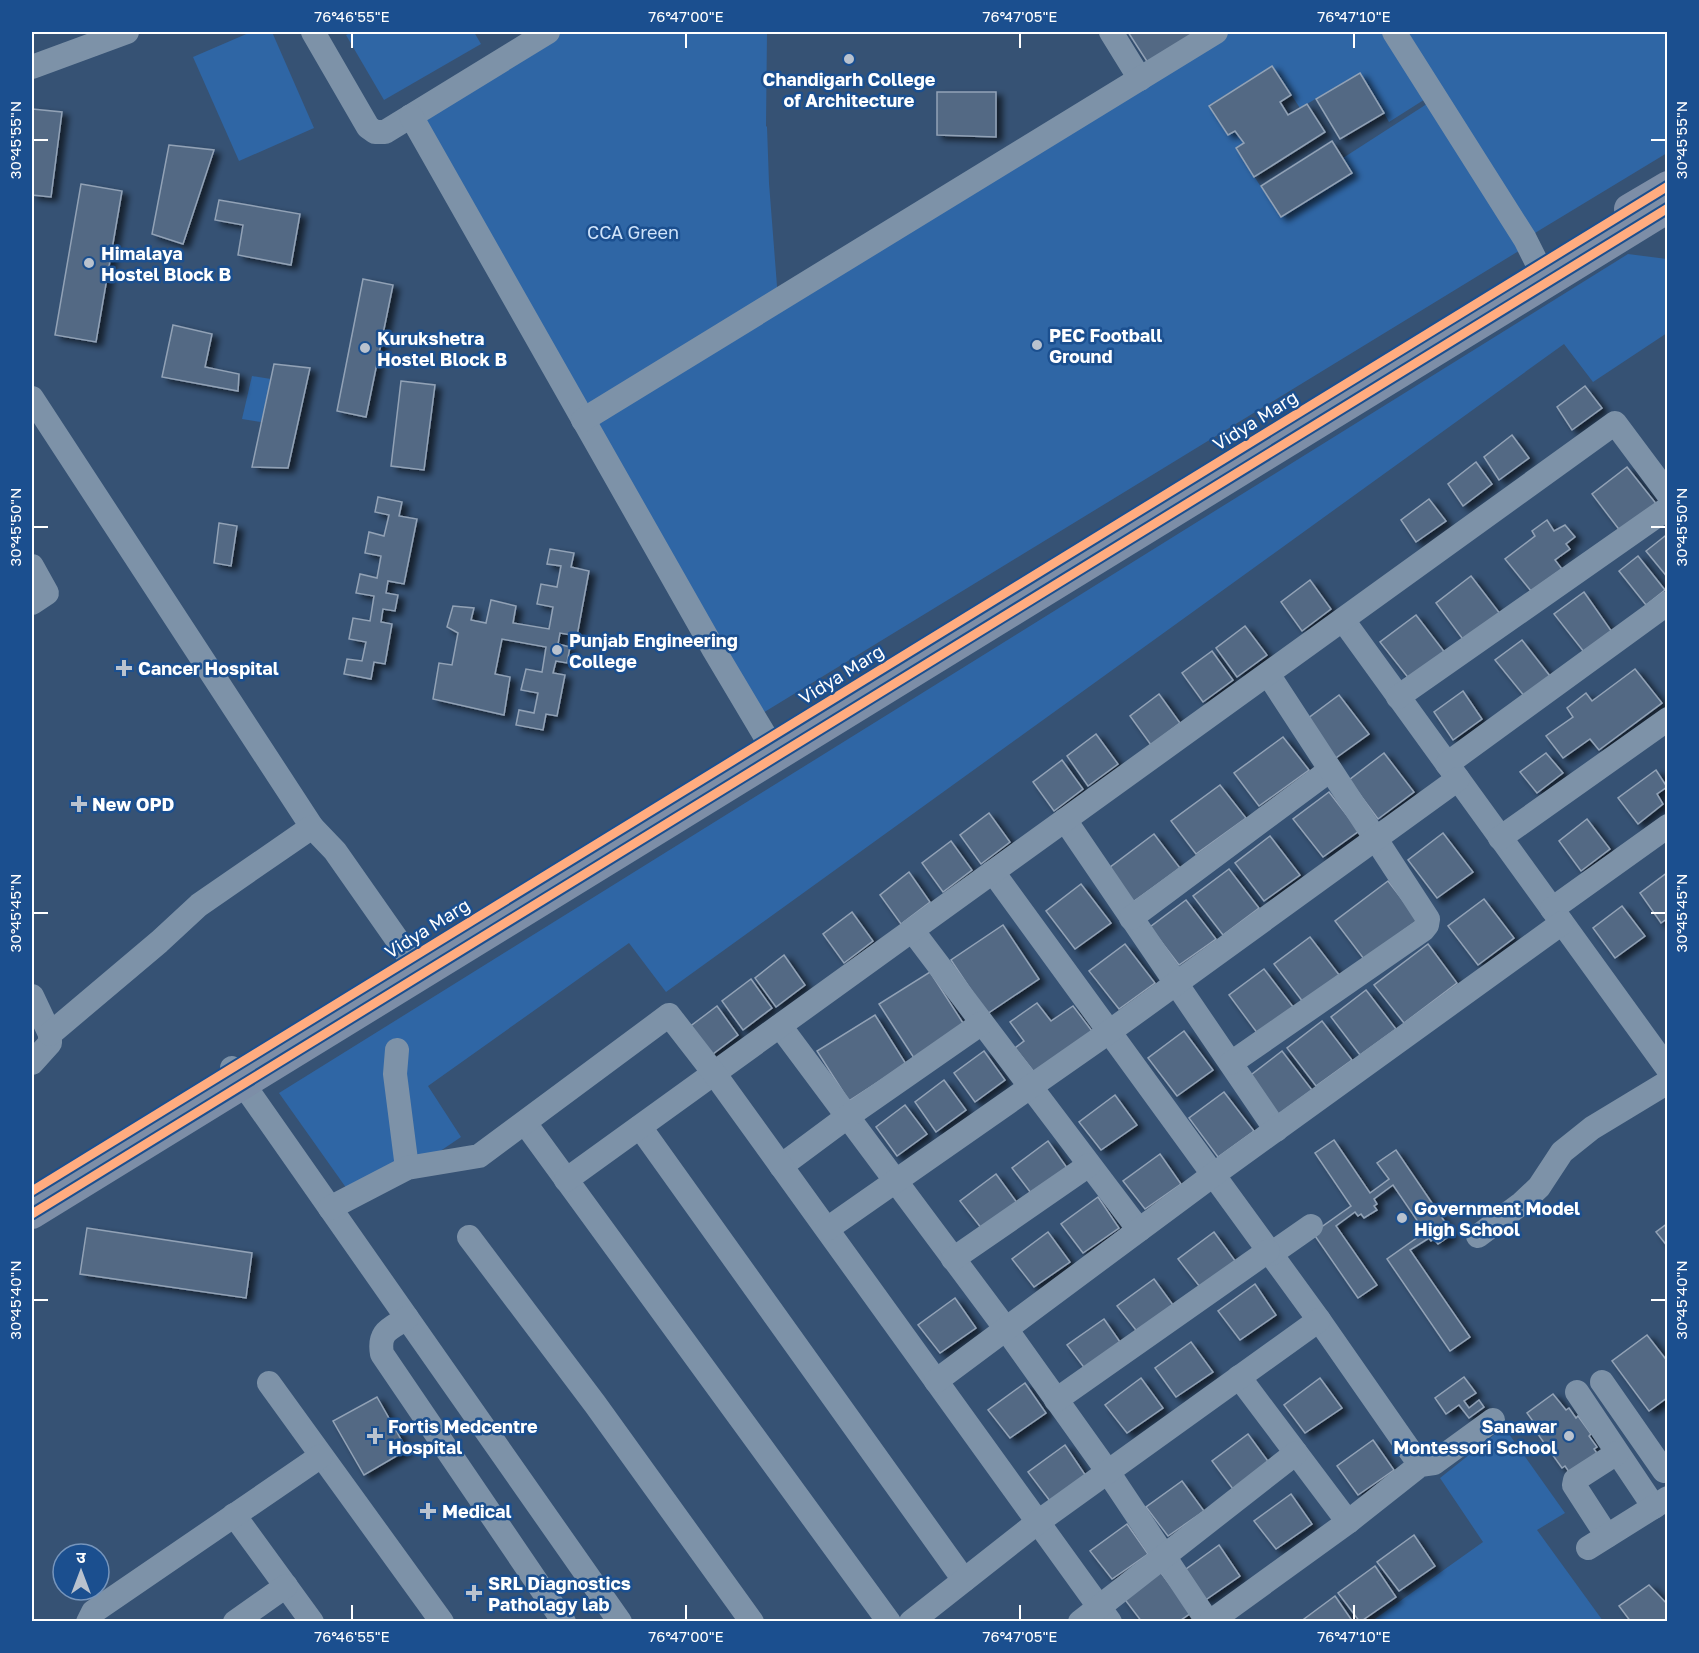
<svg xmlns="http://www.w3.org/2000/svg" width="1699" height="1653" font-family="'Golos Text','Noto Sans Devanagari',sans-serif">
<defs>
<filter id="shadow"><feDropShadow dx="6" dy="4" stdDeviation="3" flood-color="#0009"/></filter>
</defs>
<rect width="100%" height="100%" fill="#365274"/>
<g fill="#2f66a5">
<path d="M251,32H272L314,128L239,161L193,57Z"/>
<path d="M352,32H474L481,44L384,100L346,35Z"/>
<path d="M553,32H767L766,126L767,127L769,183L778,299L585,418L413,118Z"/>
<path d="M1224,32H1391L1430,96L1389,122L1360,73L1300,108L1272,66L1209,105L1228,135L1235,131L1244,143L1236,149L1281,217L1351,173L1343,158L1433,100L1522,249L758,716L586,420Z"/>
<path d="M1404,32H1667V153L1525,239Z"/>
<path d="M1628,254L1667,259V333L1593,382L1564,344L666,992L629,943L428,1086L461,1137L359,1206L279,1093Z"/>
<path d="M252,376L271,379L261,422L242,419Z"/>
<path d="M1504,1427L1565,1513L1537,1530L1603,1621H1372L1483,1542L1440,1478Z"/>
</g>
<g fill="#526984" stroke="#92a2b6" stroke-width="1.5" filter="url(#shadow)">
<path d="M1128,32H1199L1148,63Z"/>
<path d="M1272,66L1291,95L1280,102L1288,115L1307,104L1325,132L1254,177L1236,148L1244,143L1235,131L1228,135L1209,106Z"/>
<path d="M1360,73L1384,113L1340,139L1316,99Z"/>
<path d="M937,92H996V137L937,135Z"/>
<path d="M32,109L62,112L51,197L32,195Z"/>
<path d="M1332,141L1352,173L1281,217L1261,186Z"/>
<path d="M169,145L214,150L183,244L152,234Z"/>
<path d="M81,184L122,191L96,342L55,335Z"/>
<path d="M219,200L300,214L291,265L238,255L243,225L215,220Z"/>
<path d="M363,279L393,285L366,417L337,411Z"/>
<path d="M173,325L212,334L205,367L239,374L238,391L162,377Z"/>
<path d="M274,364L310,368L288,468L252,467Z"/>
<path d="M401,381L435,385L424,470L391,466Z"/>
<path d="M1585,386L1602,408L1572,430L1557,407Z"/>
<path d="M1512,435L1529,458L1499,480L1484,457Z"/>
<path d="M1476,462L1492,484L1463,506L1448,484Z"/>
<path d="M1627,467L1658,506L1621,532L1592,494Z"/>
<path d="M378,497L402,502L399,516L417,519L404,584L388,581L386,593L398,595L395,611L383,609L381,622L392,624L385,664L374,662L371,679L344,674L347,659L362,661L366,642L349,639L353,618L370,621L374,596L356,593L360,574L377,578L381,556L365,553L369,532L384,536L389,515L375,512Z"/>
<path d="M1429,499L1446,521L1416,542L1401,520Z"/>
<path d="M1547,520L1554,531L1565,525L1575,537L1566,544L1570,549L1555,560L1562,569L1531,591L1505,559L1535,536L1532,531Z"/>
<path d="M219,523L237,526L231,566L214,563Z"/>
<path d="M1665,536L1668,540V578L1646,551Z"/>
<path d="M550,549L574,553L571,567L589,571L577,636L560,633L558,644L570,647L567,663L556,661L553,673L565,675L557,716L546,714L543,730L516,725L519,710L534,713L538,693L521,690L526,669L542,672L546,647L502,639L495,674L510,677L504,715L433,699L439,663L452,665L458,633L447,627L453,606L474,608L471,620L486,623L491,600L516,606L513,623L549,629L553,607L537,604L541,584L557,587L561,566L547,564Z"/>
<path d="M1638,556L1665,590L1646,605L1619,571Z"/>
<path d="M1471,576L1501,615L1465,642L1436,603Z"/>
<path d="M1310,580L1331,609L1302,631L1281,602Z"/>
<path d="M1584,592L1612,632L1584,652L1554,614Z"/>
<path d="M1416,615L1446,654L1410,680L1380,642Z"/>
<path d="M1245,626L1267,655L1237,677L1216,648Z"/>
<path d="M1522,640L1550,676L1525,697L1495,660Z"/>
<path d="M1212,651L1233,680L1203,702L1182,673Z"/>
<path d="M1635,669L1662,703L1599,750L1590,739L1563,758L1546,736L1573,717L1567,708L1586,693L1592,701Z"/>
<path d="M1463,691L1482,719L1453,740L1434,712Z"/>
<path d="M1159,694L1180,723L1151,745L1130,716Z"/>
<path d="M1339,695L1369,734L1333,760L1303,722Z"/>
<path d="M1096,734L1118,764L1088,786L1067,756Z"/>
<path d="M1283,737L1309,770L1259,806L1234,773Z"/>
<path d="M1384,753L1414,792L1378,819L1349,780Z"/>
<path d="M1546,753L1563,773L1537,793L1520,772Z"/>
<path d="M1062,760L1083,789L1054,811L1033,782Z"/>
<path d="M1656,770L1667,787L1657,794L1663,804L1638,824L1618,798Z"/>
<path d="M1220,785L1246,818L1196,854L1171,821Z"/>
<path d="M1329,792L1359,831L1323,857L1293,819Z"/>
<path d="M989,813L1010,842L981,864L960,835Z"/>
<path d="M1587,819L1610,849L1581,871L1559,841Z"/>
<path d="M1443,833L1473,872L1437,898L1408,860Z"/>
<path d="M1154,834L1180,868L1130,904L1105,871Z"/>
<path d="M1270,836L1300,875L1264,901L1235,863Z"/>
<path d="M951,841L972,870L943,892L922,863Z"/>
<path d="M1229,869L1259,908L1223,935L1193,896Z"/>
<path d="M909,872L930,902L901,924L880,895Z"/>
<path d="M1668,872V918L1661,923L1640,893Z"/>
<path d="M1388,881L1418,920L1364,959L1335,921Z"/>
<path d="M1081,884L1111,923L1075,949L1046,911Z"/>
<path d="M1484,899L1514,938L1478,965L1448,926Z"/>
<path d="M1186,900L1216,939L1179,965L1150,927Z"/>
<path d="M1622,906L1645,936L1615,958L1593,928Z"/>
<path d="M852,912L873,941L844,963L823,934Z"/>
<path d="M1003,925L1039,979L987,1014L951,960Z"/>
<path d="M1310,937L1340,976L1303,1002L1274,964Z"/>
<path d="M1125,944L1155,983L1119,1009L1089,971Z"/>
<path d="M1428,944L1457,983L1404,1023L1374,985Z"/>
<path d="M784,955L805,985L776,1007L755,978Z"/>
<path d="M1264,969L1294,1008L1258,1034L1229,995Z"/>
<path d="M930,972L965,1026L914,1058L879,1004Z"/>
<path d="M751,979L772,1008L743,1030L722,1001Z"/>
<path d="M1366,990L1396,1029L1360,1055L1331,1017Z"/>
<path d="M1037,1003L1051,1021L1073,1006L1092,1031L1034,1072L1015,1048L1024,1041L1010,1022Z"/>
<path d="M717,1006L738,1035L709,1057L688,1028Z"/>
<path d="M875,1015L906,1064L849,1101L817,1051Z"/>
<path d="M1322,1021L1352,1060L1316,1086L1287,1048Z"/>
<path d="M1184,1031L1213,1070L1177,1096L1148,1058Z"/>
<path d="M984,1051L1005,1080L975,1102L954,1073Z"/>
<path d="M1282,1051L1312,1090L1276,1116L1247,1078Z"/>
<path d="M944,1080L966,1110L936,1132L915,1102Z"/>
<path d="M1224,1092L1254,1131L1218,1157L1189,1118Z"/>
<path d="M1115,1095L1137,1125L1101,1150L1079,1122Z"/>
<path d="M905,1105L927,1134L897,1156L876,1127Z"/>
<path d="M1334,1140L1370,1193L1389,1179L1377,1163L1396,1150L1449,1228L1448,1229L1451,1235L1438,1244L1434,1239L1431,1241L1429,1238L1410,1250L1470,1337L1450,1351L1387,1259L1425,1232L1393,1185L1374,1199L1377,1204L1374,1206L1377,1210L1364,1218L1361,1214L1358,1216L1355,1212L1336,1226L1377,1285L1358,1298L1313,1233L1351,1206L1315,1153Z"/>
<path d="M1048,1141L1070,1172L1034,1197L1012,1168Z"/>
<path d="M1160,1154L1181,1184L1145,1209L1123,1181Z"/>
<path d="M996,1174L1018,1204L982,1229L960,1201Z"/>
<path d="M1098,1197L1119,1228L1083,1253L1061,1224Z"/>
<path d="M1668,1223V1247L1656,1232Z"/>
<path d="M87,1228L252,1253L246,1298L80,1274Z"/>
<path d="M1048,1232L1070,1262L1034,1287L1012,1259Z"/>
<path d="M1214,1232L1236,1262L1200,1287L1178,1259Z"/>
<path d="M1154,1279L1176,1309L1139,1334L1117,1306Z"/>
<path d="M1255,1284L1276,1315L1240,1340L1218,1311Z"/>
<path d="M955,1298L976,1328L940,1353L918,1325Z"/>
<path d="M1104,1319L1125,1349L1089,1374L1067,1345Z"/>
<path d="M1647,1335L1668,1362V1397L1649,1411L1612,1361Z"/>
<path d="M1191,1342L1213,1372L1176,1397L1155,1368Z"/>
<path d="M1464,1377L1476,1393L1464,1401L1469,1408L1479,1400L1484,1407L1469,1418L1459,1405L1446,1414L1435,1398Z"/>
<path d="M1141,1378L1163,1408L1127,1433L1105,1405Z"/>
<path d="M1320,1378L1342,1408L1305,1433L1284,1405Z"/>
<path d="M1025,1383L1046,1413L1010,1438L988,1410Z"/>
<path d="M1553,1394L1566,1410L1569,1408L1576,1418L1578,1416L1591,1434L1589,1436L1597,1447L1594,1449L1601,1459L1574,1479L1565,1466L1562,1468L1537,1433L1540,1431L1527,1413Z"/>
<path d="M377,1397L407,1450L364,1475L333,1421Z"/>
<path d="M1248,1434L1270,1464L1233,1489L1212,1461Z"/>
<path d="M1373,1440L1394,1470L1358,1495L1337,1466Z"/>
<path d="M1065,1445L1086,1476L1050,1501L1028,1472Z"/>
<path d="M1182,1481L1204,1511L1168,1536L1146,1507Z"/>
<path d="M1291,1494L1312,1524L1276,1549L1254,1521Z"/>
<path d="M1127,1524L1148,1554L1112,1579L1090,1551Z"/>
<path d="M1414,1535L1435,1566L1399,1591L1377,1562Z"/>
<path d="M1219,1545L1240,1576L1204,1601L1182,1572Z"/>
<path d="M1375,1566L1396,1597L1360,1622L1338,1593Z"/>
<path d="M1159,1570L1191,1613L1178,1622H1142L1123,1597Z"/>
<path d="M1649,1585L1668,1605V1622H1631L1619,1606Z"/>
<path d="M1335,1596L1353,1622H1300Z"/>
</g>
<g fill="none" stroke-linecap="round" stroke-linejoin="round">
<g stroke="#7d92a8" stroke-width="24">
<path d="M313,32L368,127L375,132H385L548,32"/>
<path d="M1111,32L1140,79"/>
<path d="M1394,32L1525,239L1547,283"/>
<path d="M32,67L127,32"/>
<path d="M411,116L714,650L767,739"/>
<path d="M32,398L312,827"/>
<path d="M583,420L1216,32"/>
<path d="M32,566L47,593L32,603"/>
<path d="M1343,620L1668,1069"/>
<path d="M1398,697L1668,508"/>
<path d="M1447,764L1668,603"/>
<path d="M1065,820L1276,1130"/>
<path d="M1500,838L1668,719"/>
<path d="M993,872L1319,1320L1420,1465"/>
<path d="M1552,909L1668,826"/>
<path d="M1131,918L1330,770"/>
<path d="M912,930L1139,1230"/>
<path d="M32,996L50,1034V1043L32,1063"/>
<path d="M780,1026L1006,1329L1108,1472L1208,1622"/>
<path d="M50,1034L159,942L199,905L312,827L335,851L410,958"/>
<path d="M397,1050L395,1074L407,1168"/>
<path d="M1231,1063L1423,930L1427,925L1428,919L1268,674"/>
<path d="M232,1068L620,1622"/>
<path d="M525,1123L889,1622"/>
<path d="M640,1127L964,1580"/>
<path d="M781,1166L847,1117L982,1023"/>
<path d="M566,1180L1615,423L1668,494"/>
<path d="M330,1208L407,1168L479,1156L669,1015L714,1073L1110,1622"/>
<path d="M827,1229L1109,1032L1458,779"/>
<path d="M1478,1236L1522,1203L1539,1187L1562,1152L1592,1128L1668,1082"/>
<path d="M469,1237L595,1404L752,1622"/>
<path d="M1271,1254L1311,1226"/>
<path d="M953,1259L1089,1165"/>
<path d="M407,1318C390,1329 378,1331 382,1354L564,1622"/>
<path d="M1239,1377L1348,1522"/>
<path d="M936,1381L1213,1175L1562,923"/>
<path d="M1602,1382L1664,1471"/>
<path d="M269,1383L442,1622"/>
<path d="M1577,1392L1654,1507"/>
<path d="M1056,1400L1268,1251"/>
<path d="M234,1515L312,1622"/>
<path d="M1607,1536L1574,1485L1575,1480L1617,1453"/>
<path d="M1588,1548L1668,1498"/>
<path d="M88,1622L93,1612L321,1456"/>
<path d="M235,1622L286,1586"/>
<path d="M911,1622L1038,1522L1319,1320"/>
<path d="M1080,1622L1296,1453"/>
<path d="M1210,1622L1348,1522L1420,1465L1434,1463L1493,1420"/>
</g>
<g stroke="#7d8ea7" stroke-width="30">
<path d="M1629,209L1668,186"/>
<path d="M32,1214L1668,208"/>
</g>
<g stroke="#1b4f8f" stroke-width="13">
<g id="cycleway">
<path d="M32,1191L1668,186"/>
<path d="M32,1214L1668,208"/>
</g>
</g>
<use href="#cycleway" stroke="#ffac80" stroke-width="9"/>
</g>
<path fill="none" stroke="#fff" stroke-width="2" d="M352,33V48M686,33V48M1020,33V48M1354,33V48M33,140H48M1651,140H1666M33,527H48M1651,527H1666M33,913H48M1651,913H1666M33,1300H48M1651,1300H1666M352,1605V1620M686,1605V1620M1020,1605V1620M1354,1605V1620"/>
<g fill="#b9c2ce" stroke="#1b4f8f" stroke-width="2">
<circle cx="849" cy="59" r="6"/>
<circle cx="89" cy="263" r="6"/>
<circle cx="1037" cy="345" r="6"/>
<circle cx="365" cy="348" r="6"/>
<circle cx="557" cy="650" r="6"/>
<path d="M121 659h6v6h6v6h-6v6h-6v-6h-6v-6h6z"/>
<path d="M76 795h6v6h6v6h-6v6h-6v-6h-6v-6h6z"/>
<circle cx="1402" cy="1218" r="6"/>
<path d="M372 1427h6v6h6v6h-6v6h-6v-6h-6v-6h6z"/>
<circle cx="1569" cy="1436" r="6"/>
<path d="M425 1502h6v6h6v6h-6v6h-6v-6h-6v-6h6z"/>
<path d="M471 1584h6v6h6v6h-6v6h-6v-6h-6v-6h6z"/>
</g>
<g text-anchor="middle" dominant-baseline="central" stroke-width="5" stroke-linejoin="round" paint-order="stroke">
<g font-size="18" font-weight="bold" fill="#fff" stroke="#1b4f8f" text-anchor="start">
<text x="849" y="79" text-anchor="middle">Chandigarh College<tspan x="849" dy="21">of Architecture</tspan></text>
<text x="101" y="253">Himalaya<tspan x="101" dy="21">Hostel Block B</tspan></text>
<text x="1049" y="335">PEC Football<tspan x="1049" dy="21">Ground</tspan></text>
<text x="377" y="338">Kurukshetra<tspan x="377" dy="21">Hostel Block B</tspan></text>
<text x="569" y="640">Punjab Engineering<tspan x="569" dy="21">College</tspan></text>
<text x="138" y="668">Cancer Hospital</text>
<text x="92" y="804">New OPD</text>
<text x="1414" y="1208">Government Model<tspan x="1414" dy="21">High School</tspan></text>
<text x="388" y="1426">Fortis Medcentre<tspan x="388" dy="21">Hospital</tspan></text>
<text x="1557" y="1426" text-anchor="end">Sanawar<tspan x="1557" dy="21">Montessori School</tspan></text>
<text x="442" y="1511">Medical</text>
<text x="488" y="1583">SRL Diagnostics<tspan x="488" dy="21">Patholagy lab</tspan></text>
</g>
<g font-size="18" fill="#cfe3fa" stroke="#1b4f8f">
<text x="633" y="232">CCA Green</text>
</g>
<g font-size="18" fill="#fff" stroke="#1b4f8f">
<text transform="translate(1255 420) rotate(-32)">Vidya Marg</text>
<text transform="translate(841 674) rotate(-32)">Vidya Marg</text>
<text transform="translate(427 928) rotate(-32)">Vidya Marg</text>
</g>
</g>
<rect width="1699" height="1653" fill="none" stroke="#1b4f8f" stroke-width="66"/>
<g transform="translate(81 1572)"><circle r="28" fill="#1b4f8f" stroke="#7695bc" stroke-width="1.5"/>
<path d="M0-4.5L10 22L0 15L-10 22Z" fill="#b9c2ce"/>
<text y="-9" font-size="16" font-weight="bold" text-anchor="middle" fill="#ffffff">उ</text>
</g>
<rect x="33" y="33" width="1633" height="1587" fill="none" stroke="#fff" stroke-width="2"/>
<g font-size="15" text-anchor="middle" fill="#fff">
<text x="352" y="22">76°46'55"E</text>
<text x="686" y="22">76°47'00"E</text>
<text x="1020" y="22">76°47'05"E</text>
<text x="1354" y="22">76°47'10"E</text>
<text transform="translate(16 140) rotate(-90)" y="5">30°45'55"N</text>
<text transform="translate(1682 140) rotate(-90)" y="5">30°45'55"N</text>
<text transform="translate(16 527) rotate(-90)" y="5">30°45'50"N</text>
<text transform="translate(1682 527) rotate(-90)" y="5">30°45'50"N</text>
<text transform="translate(16 913) rotate(-90)" y="5">30°45'45"N</text>
<text transform="translate(1682 913) rotate(-90)" y="5">30°45'45"N</text>
<text transform="translate(16 1300) rotate(-90)" y="5">30°45'40"N</text>
<text transform="translate(1682 1300) rotate(-90)" y="5">30°45'40"N</text>
<text x="352" y="1642">76°46'55"E</text>
<text x="686" y="1642">76°47'00"E</text>
<text x="1020" y="1642">76°47'05"E</text>
<text x="1354" y="1642">76°47'10"E</text>
</g>
</svg>
